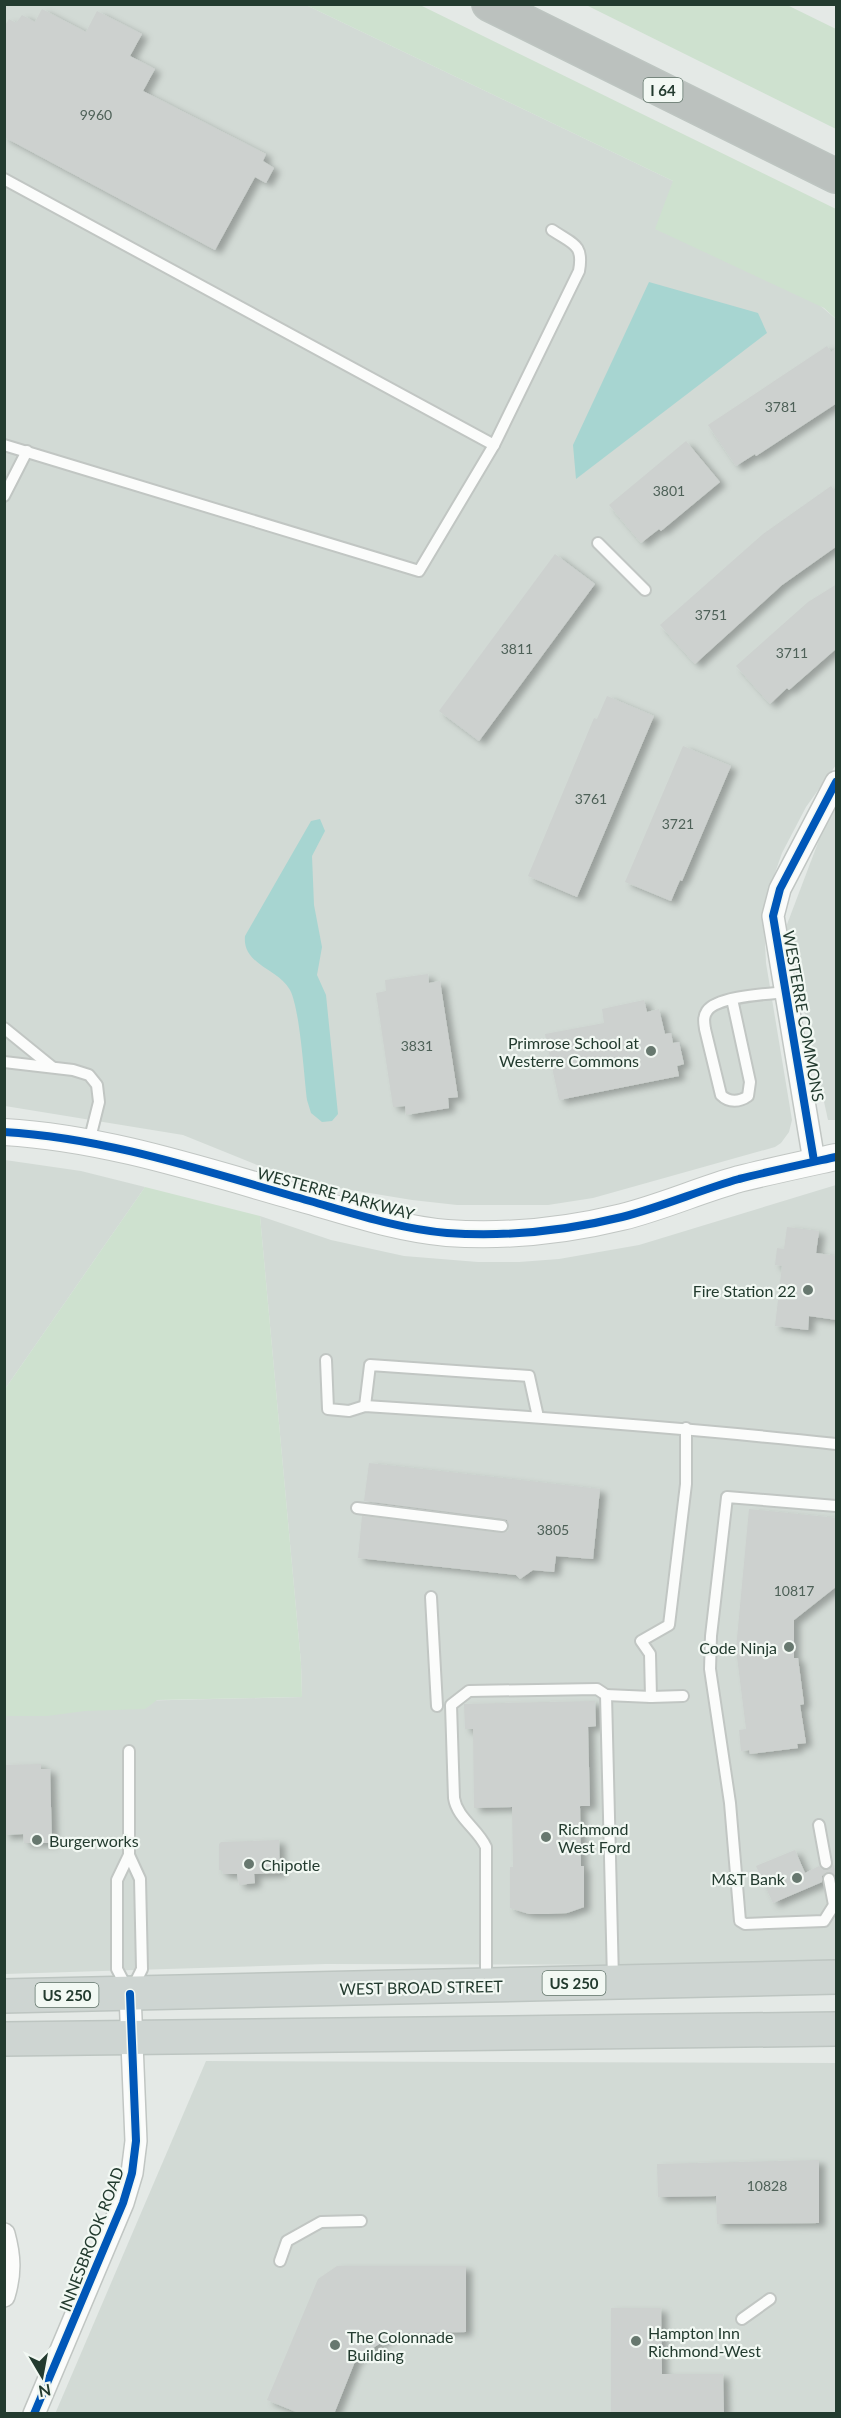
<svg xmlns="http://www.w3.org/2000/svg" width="841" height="2418" font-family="Lato,sans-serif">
<defs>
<filter id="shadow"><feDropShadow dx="6" dy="4" stdDeviation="3" flood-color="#0004"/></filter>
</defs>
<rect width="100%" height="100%" fill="#e4e9e6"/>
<g fill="#d2dad5">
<path d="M4,5H306L673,181L836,319V765L806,807L782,853L769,890L764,923L766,963L792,1120L789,1132L781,1143L775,1147L593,1198L548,1205H457L412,1200L333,1187L257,1165L183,1135L5,1106Z"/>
<path d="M836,802V1120H828L786,927L830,811Z"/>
<path d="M5,1160L81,1171L145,1187L5,1389Z"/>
<path d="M836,1185V1961L719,1965L326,1964L5,1974L4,1704L302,1697L301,1663L260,1216L331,1240L404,1256L478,1262H519L559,1259L639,1245Z"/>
<path d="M206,2061L836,2063V2413L55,2414Z"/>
</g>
<g fill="#cee1cf">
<path d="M306,5H420L836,209V319L824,308L655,229L673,181Z"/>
<path d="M586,5H787L836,29V129Z"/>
<path d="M145,1187L260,1216L301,1663L302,1697L157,1700L145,1709L85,1711L47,1716H5V1389Z"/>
</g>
<g fill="#a7d5d1">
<path d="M649,282L758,313L767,333L576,479L573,445Z"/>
<path d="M320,819L325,831L312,856L314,905L322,947L317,975L326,995L338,1114L332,1121L322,1122L311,1113L307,1100C304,1076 300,1009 290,990C279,969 242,965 245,936L311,821Z"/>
</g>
<g fill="#cdd1cf" filter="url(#shadow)">
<path d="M42,9L86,32L97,11L142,34L130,56L155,69L143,91L266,154L263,161L274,168L266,183L255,177L215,250L4,137V27L9,19L16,23L22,15L35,22Z"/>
<path d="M827,346L831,352L837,348V403L756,456L755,454L736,466L708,425Z"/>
<path d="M686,441L720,482L661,531L659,529L641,543L609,505Z"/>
<path d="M831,486L837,494V546L782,585L695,664L660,625L763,534Z"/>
<path d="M555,554L595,584L479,741L439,711Z"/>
<path d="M837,584V648L789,690L787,688L770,704L736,666L808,602Z"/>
<path d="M607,696L654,716L577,897L528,876L594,718L597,719Z"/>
<path d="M683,746L731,766L682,881L680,880L671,901L625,882Z"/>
<path d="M428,974L429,983L440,981L458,1097L448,1098L449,1108L406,1115L405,1106L393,1107L376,993L386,991L385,980Z"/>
<path d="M644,1000L647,1012L659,1009L665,1034L671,1033L673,1043L679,1042L684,1064L677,1066L679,1076L559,1100L545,1034L604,1023L602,1009Z"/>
<path d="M787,1227L819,1231L816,1253L837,1256V1320L809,1316L808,1330L775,1326L782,1266L775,1265L777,1248L784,1249Z"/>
<path d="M369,1463L600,1489L593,1559L556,1556L554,1572L533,1570L520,1579L516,1575L358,1558L362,1516L501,1533L508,1531L509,1526L507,1520L503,1519L364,1501Z"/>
<path d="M749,1509L837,1518V1586L794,1620V1658H798L804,1704L800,1705L806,1743L797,1744L798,1748L750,1754L749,1750L741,1751L739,1730L746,1729L736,1649Z"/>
<path d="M595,1701L596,1726L588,1727L590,1806H580L581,1866H584V1907L567,1913L548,1914H529L510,1908V1867H513L512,1807L474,1808L473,1729H465L464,1704Z"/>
<path d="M41,1764V1769H50L52,1843H24L23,1834L4,1835V1765Z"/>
<path d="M279,1840L280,1873L254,1874L255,1883L239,1885L237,1874H223L222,1870H219V1844L221,1842Z"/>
<path d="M795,1850L805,1873L819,1866L823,1870H828L833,1864L837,1876L827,1872L822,1876V1882L773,1903L756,1866Z"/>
<path d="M819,2160V2223L717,2224L716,2196L658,2197L657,2164Z"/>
<path d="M337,2266H466V2332L396,2333L356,2359L334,2414H301L267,2400L318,2279Z"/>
<path d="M611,2308H661L662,2374H723L724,2414H611Z"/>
</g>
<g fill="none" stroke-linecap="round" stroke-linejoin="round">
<g stroke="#c1c6c3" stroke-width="14">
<g id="service">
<path d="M4,179L494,445"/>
<path d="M4,445L419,571L494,445L579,271C584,244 573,244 552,230"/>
<path d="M4,496L27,451"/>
<path d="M598,543L645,590"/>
<path d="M732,999L750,1082L748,1096C740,1102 729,1103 721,1095L705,1029C704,1022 703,1017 707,1011C717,996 768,994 786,992"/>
<path d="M4,1028L52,1067"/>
<path d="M4,1062L73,1070L89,1075L97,1085L99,1102L89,1142"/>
<path d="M326,1360L328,1409L349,1411L365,1406C523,1416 680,1427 836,1444"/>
<path d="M365,1406L370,1365L529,1376L538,1417"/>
<path d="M357,1508L502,1526"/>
<path d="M431,1597L437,1706"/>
<path d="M606,1695L651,1697L650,1654L641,1641L669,1625L686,1484V1428"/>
<path d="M651,1697L683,1696"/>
<path d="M129,1751V1855L140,1879L142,1969L132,1989"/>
<path d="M819,1825L826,1863"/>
<path d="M829,1879L834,1905L824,1921L745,1924L740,1921L730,1803L710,1669L711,1636L727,1497L836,1506"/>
<path d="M486,1982V1847C478,1829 457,1818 454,1798L451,1705L469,1691L597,1689L606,1695L613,1979"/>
<path d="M128,1990L117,1969V1880L129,1855"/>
<path d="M280,2261L287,2241L321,2222L361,2221"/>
<path d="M742,2319L770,2299"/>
</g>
</g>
<g stroke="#c1c6c3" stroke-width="24">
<g id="minor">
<path d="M814,1161L773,916L780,889L836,782"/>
<path d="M4,2234C10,2256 11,2273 4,2296"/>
<path d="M34,2414L123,2203L132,2173L136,2141L130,1994"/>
</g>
</g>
<g stroke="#c1c6c3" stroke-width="28">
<path id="tertiary" d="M4,1132C109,1138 210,1173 310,1201C355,1214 400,1229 447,1233C506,1237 565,1231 622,1217C662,1207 700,1190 739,1179C771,1171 804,1164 836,1157"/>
</g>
<g stroke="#bdc5c1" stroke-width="36">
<g id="primary">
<path d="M4,1996L836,1977"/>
<path d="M4,2039L836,2029"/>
</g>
</g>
<g stroke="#bdc5c1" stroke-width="36">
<path id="motorway" d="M489,4L836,176"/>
</g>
<use href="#service" stroke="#fbfcfb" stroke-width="10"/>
<use href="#minor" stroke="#fbfcfb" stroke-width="21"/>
<use href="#tertiary" stroke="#fbfcfb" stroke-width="26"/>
<use href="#primary" stroke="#ced5d2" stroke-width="33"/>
<use href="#motorway" stroke="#bbc1be" stroke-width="33"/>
<g stroke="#f2f8f3" stroke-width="11">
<g id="cycleway">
<path d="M4,1132C109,1138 210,1173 310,1201C355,1214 400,1229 447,1233C506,1237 565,1231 622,1217C662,1207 700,1190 739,1179C771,1171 804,1164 836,1157"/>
<path d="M814,1161L773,916L780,889L836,782"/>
<path d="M34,2414L123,2203L132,2173L136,2141L130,1994"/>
</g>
</g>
<use href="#cycleway" stroke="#0057b8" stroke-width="8"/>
</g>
<g fill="#67786f" stroke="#f2f8f3" stroke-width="2">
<circle cx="651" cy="1051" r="6"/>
<circle cx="808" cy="1290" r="6"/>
<circle cx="789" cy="1647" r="6"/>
<circle cx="546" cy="1837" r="6"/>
<circle cx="37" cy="1840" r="6"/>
<circle cx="249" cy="1864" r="6"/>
<circle cx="797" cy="1878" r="6"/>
<circle cx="636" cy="2341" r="6"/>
<circle cx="335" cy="2345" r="6"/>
</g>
<g text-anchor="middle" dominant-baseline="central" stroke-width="4.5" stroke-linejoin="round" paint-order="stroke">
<g font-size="14" fill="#4e6158">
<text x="96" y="114">9960</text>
<text x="781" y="406">3781</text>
<text x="669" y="490">3801</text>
<text x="711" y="614">3751</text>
<text x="517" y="648">3811</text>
<text x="792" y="652">3711</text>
<text x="591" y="798">3761</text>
<text x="678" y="823">3721</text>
<text x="417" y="1045">3831</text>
<text x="553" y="1529">3805</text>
<text x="794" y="1590">10817</text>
<text x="767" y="2185">10828</text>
</g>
<g fill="#f2f8f3" stroke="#61746a" stroke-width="1.5">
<rect x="643.5" y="78" width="39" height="24" rx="4.5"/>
<rect x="542.5" y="1971" width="63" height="24" rx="4.5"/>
<rect x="35.5" y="1983" width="63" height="24" rx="4.5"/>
</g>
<g font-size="15" font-weight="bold" fill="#233b2f">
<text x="663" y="90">I 64</text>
<text x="574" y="1983">US 250</text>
<text x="67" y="1995">US 250</text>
</g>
<g font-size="16" fill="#233b2f" stroke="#f2f8f3">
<text transform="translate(804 1016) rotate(80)">WESTERRE COMMONS</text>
<text transform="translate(336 1193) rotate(15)">WESTERRE PARKWAY</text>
<text transform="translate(421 1987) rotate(-1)">WEST BROAD STREET</text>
<text transform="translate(91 2239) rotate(-69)">INNESBROOK ROAD</text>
</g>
<g font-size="16" fill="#233b2f" stroke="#f2f8f3" text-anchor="start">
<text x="639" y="1042" text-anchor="end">Primrose School at<tspan x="639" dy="18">Westerre Commons</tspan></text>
<text x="796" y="1290" text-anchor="end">Fire Station 22</text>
<text x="777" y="1647" text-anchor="end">Code Ninja</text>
<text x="558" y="1828">Richmond<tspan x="558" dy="18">West Ford</tspan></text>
<text x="49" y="1840">Burgerworks</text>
<text x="261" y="1864">Chipotle</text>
<text x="785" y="1878" text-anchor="end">M&amp;T Bank</text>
<text x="648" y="2332">Hampton Inn<tspan x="648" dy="18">Richmond-West</tspan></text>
<text x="347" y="2336">The Colonnade<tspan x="347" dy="18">Building</tspan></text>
</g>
</g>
<rect width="841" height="2418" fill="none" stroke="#233b2f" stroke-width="12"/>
<g transform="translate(42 2376) rotate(170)" stroke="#f2f8f3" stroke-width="4.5" paint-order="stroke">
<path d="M0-4.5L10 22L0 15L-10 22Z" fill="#233b2f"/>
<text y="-9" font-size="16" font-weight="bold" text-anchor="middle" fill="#233b2f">N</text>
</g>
</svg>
